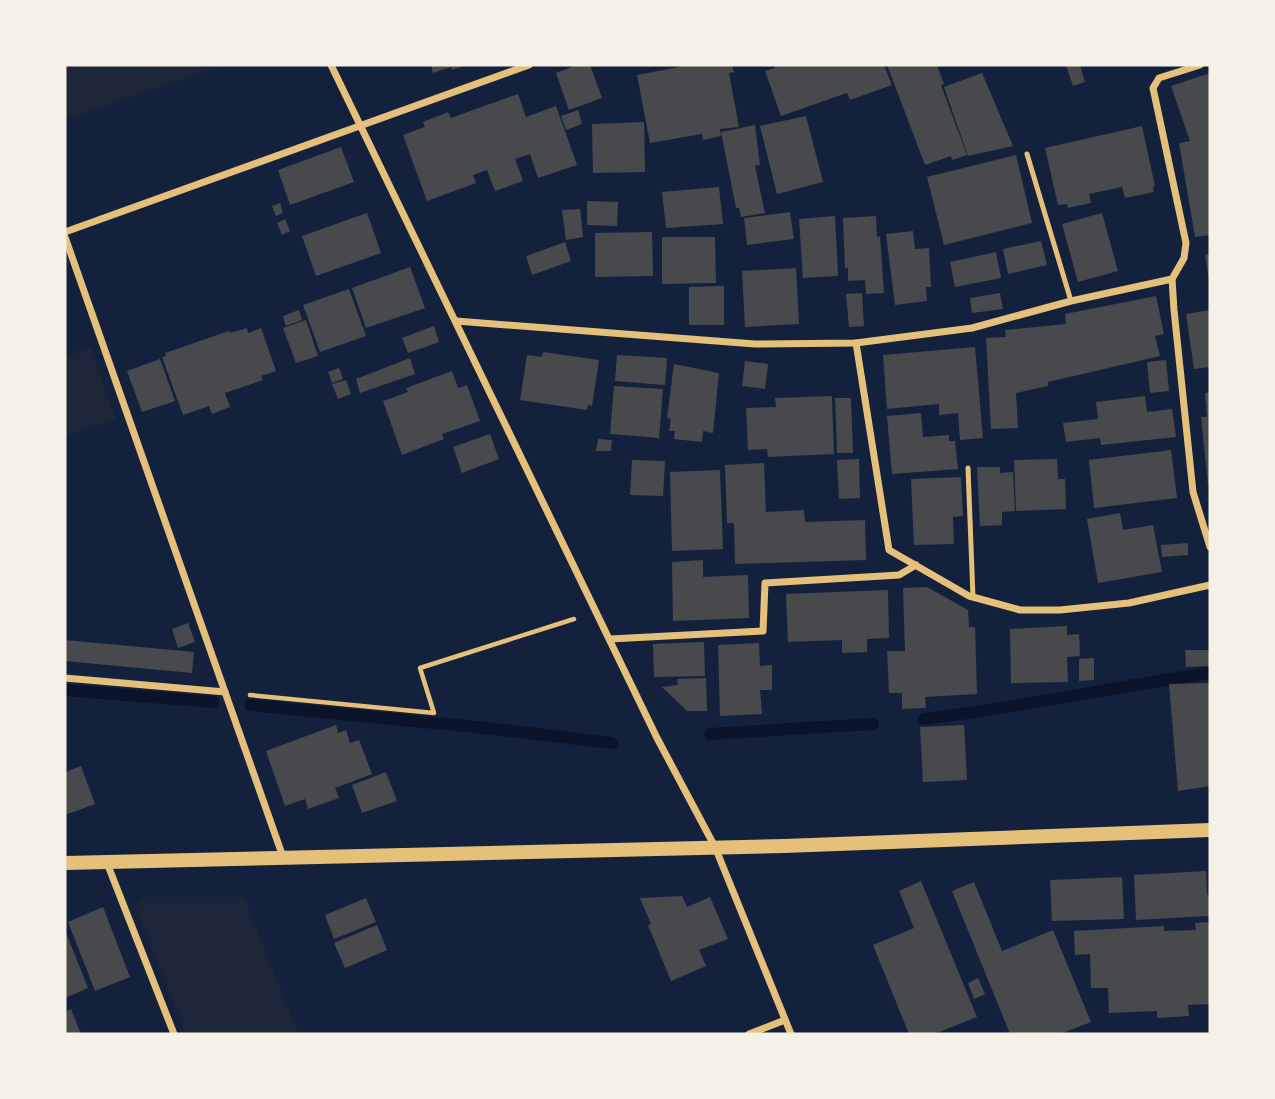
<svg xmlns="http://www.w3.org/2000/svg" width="1275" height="1099" font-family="'Alegreya Sans',sans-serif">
<rect width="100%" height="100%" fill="#14213d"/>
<g fill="#1d2539">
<path d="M65,65H226L65,120Z"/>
<path d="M90,347L116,419L65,437V356Z"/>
<path d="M143,897H244L299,1034H186L135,907Z"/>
</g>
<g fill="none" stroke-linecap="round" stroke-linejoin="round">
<g stroke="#0b132b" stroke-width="12">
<path d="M65,690L213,702"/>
<path d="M250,705L486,728L612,743"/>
<path d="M924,719C1020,707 1115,687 1210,673"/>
<path d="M710,734L873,724"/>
</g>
</g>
<g fill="#48494c">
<path d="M431,65H467L452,70L451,67L433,73Z"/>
<path d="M577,65H590L602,98L569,110L556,73Z"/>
<path d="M678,65H732L734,72L729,73L739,127L720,129L721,136L703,140L702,134L650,143L637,75L679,67Z"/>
<path d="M774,65H884L892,85L850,100L847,93L781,116L765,71L775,68Z"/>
<path d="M887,65H937L944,84L941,85L967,155L952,160L951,156L925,165Z"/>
<path d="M1066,65H1080L1085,82L1073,86Z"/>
<path d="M982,73L1013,146L968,156L944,87Z"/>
<path d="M1210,73V235L1195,237L1179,143L1190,141L1171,86Z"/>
<path d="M518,94L526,117L556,106L577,165L538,178L530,154L515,159L523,181L495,191L487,170L473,175L476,183L427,201L403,135L425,127L423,122L448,112L451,118Z"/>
<path d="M578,110L582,124L566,130L561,116Z"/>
<path d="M806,116L823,182L777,194L760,126Z"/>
<path d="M644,122L645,172L593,173L592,124Z"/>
<path d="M755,125L760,165L755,166L765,213L741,217L739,208H736L721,132Z"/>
<path d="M1142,126L1155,186H1153L1154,192L1125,198L1122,187L1089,194L1091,203L1068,208L1067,204L1058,205L1045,148Z"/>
<path d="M341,147L354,182L290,205L278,170Z"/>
<path d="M1016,155L1032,223L944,245L927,177Z"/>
<path d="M719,187L723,224L666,228L662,192Z"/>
<path d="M587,201L618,202L617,226L587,225Z"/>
<path d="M280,203L283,213L276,216L272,206Z"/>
<path d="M580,209L583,237L566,240L562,210Z"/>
<path d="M790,212L794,239L747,245L744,218Z"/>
<path d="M367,213L381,253L316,276L302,236Z"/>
<path d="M1102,213L1118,271L1078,282L1062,224Z"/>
<path d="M835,216L838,276L803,278L799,219Z"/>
<path d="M876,216L877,237L880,236L884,293L866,294L865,280L848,281V268H845L843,218Z"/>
<path d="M285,219L290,231L282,235L277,223Z"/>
<path d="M913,231L915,249L929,248L931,287H926L927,301L895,305L886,234Z"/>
<path d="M652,232L653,276L595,277V233Z"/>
<path d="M662,237H715L716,283L662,284Z"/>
<path d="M1041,241L1047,265L1008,274L1003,249Z"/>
<path d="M565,242L571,261L532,275L526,256Z"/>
<path d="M996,252L1001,278L955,287L950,262Z"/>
<path d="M1210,254V280H1209L1205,255Z"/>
<path d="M410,267L425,308L366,328L352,288Z"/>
<path d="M796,268L799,324L745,327L742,271Z"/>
<path d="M724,286V325H689V287Z"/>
<path d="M349,289L366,336L320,352L303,305Z"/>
<path d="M862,293L864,326L849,327L846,294Z"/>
<path d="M1000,293L1003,309L972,313L970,298Z"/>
<path d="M1156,296L1164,334L1155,336L1160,356L1048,382V386L1016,393L1018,428L991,429L986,338L1006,337L1005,330L1066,324L1065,314Z"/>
<path d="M299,310L302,320L286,326L283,316Z"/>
<path d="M1210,310V367L1194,369L1186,314Z"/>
<path d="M306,320L318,356L296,363L283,328Z"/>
<path d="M434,326L439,342L408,353L402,338Z"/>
<path d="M247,328L248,333L261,328L276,371L261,376L263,380L225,393L230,407L212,414L209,406L183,415L162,357L166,356L165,353L229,331L230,333Z"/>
<path d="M975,347L983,438L960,440L958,413L939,415V404L887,409L883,355Z"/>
<path d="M543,352L599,360L592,406L588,405L587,410L520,400L527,355L542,357Z"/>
<path d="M617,355L667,358L665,385L615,381Z"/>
<path d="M410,358L415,374L360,393L356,379Z"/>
<path d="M160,359L175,401L142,412L127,371Z"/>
<path d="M1166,360L1169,391L1150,393L1147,362Z"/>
<path d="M745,361L768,364L765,389L742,386Z"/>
<path d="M674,364L719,373L713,433L703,431L702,442L674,439L675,431H669L671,419L667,418Z"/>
<path d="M339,368L343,379L332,383L328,372Z"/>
<path d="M452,371L458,388L467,385L480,421L442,434L444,439L402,455L383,401L408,392L406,388Z"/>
<path d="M346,380L351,394L338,399L332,384Z"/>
<path d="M614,386L663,389L659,438L610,434Z"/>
<path d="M1210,392V484L1208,485L1201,417H1207L1205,393Z"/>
<path d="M832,396L834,454L768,457L767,449L748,450L746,408L776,407L775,398Z"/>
<path d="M1145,396L1147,412L1172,409L1176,437L1101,445L1100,438L1066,442L1063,423L1098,419L1096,402Z"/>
<path d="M835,398H851L853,453H837Z"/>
<path d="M921,413L923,437L949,435V441H955L958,469L892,474L887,416Z"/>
<path d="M490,434L499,459L462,473L453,447Z"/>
<path d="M598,439L612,440L611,451H596Z"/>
<path d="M1171,450L1177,498L1094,508L1089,460Z"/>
<path d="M859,459L860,498L839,499L837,460Z"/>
<path d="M1057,459L1058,479H1065L1066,509L1016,511L1014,460Z"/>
<path d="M632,460L665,461L663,496L630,495Z"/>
<path d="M764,463L766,512L804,510L805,522L865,520L866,560L735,564L734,523H727L725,465Z"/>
<path d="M977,467H1000V473L1013,472L1015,511L1002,512V525L980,526Z"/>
<path d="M720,470L723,549L672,551L670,472Z"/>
<path d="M961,477L963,516L953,517L954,544L914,545L911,479Z"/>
<path d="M1120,513L1123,530L1153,525L1162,572L1098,583L1087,519Z"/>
<path d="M1188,543V555L1162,557L1161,545Z"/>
<path d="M703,560V577L748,575L749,618L673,621L672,562Z"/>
<path d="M927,587L968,610L969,627H975L977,694L925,697L926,708L902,709V693H889L887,651H905L903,588Z"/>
<path d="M888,590L889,638L867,639V652L842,653V640L788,642L786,594Z"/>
<path d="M188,623L195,642L178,648L172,629Z"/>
<path d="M1067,626V635L1079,634L1080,656L1067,657L1068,682L1011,683L1010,629Z"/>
<path d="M65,640L194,652L192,673L65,661Z"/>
<path d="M704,642L705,676L654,677L653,644Z"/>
<path d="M759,643L760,666L772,665V690H760L762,714L720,716L718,645Z"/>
<path d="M1185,650H1209L1210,666L1186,667Z"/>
<path d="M1094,658V680L1079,681V659Z"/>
<path d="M706,678L707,711H687L662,687L678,685L677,679Z"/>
<path d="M1210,683V786L1178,791L1169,684Z"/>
<path d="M336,725L338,733L346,730L350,743L359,740L372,774L335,788L339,798L308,809L305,799L285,806L266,751Z"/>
<path d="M964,725L967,780L923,782L920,727Z"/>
<path d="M81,766L95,804L65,815V772Z"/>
<path d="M386,772L397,801L362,813L352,785Z"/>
<path d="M1206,871L1207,895H1210V914L1208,916L1136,920L1134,875Z"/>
<path d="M1122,877L1124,919L1052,921L1050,880Z"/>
<path d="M921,881L977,1017L934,1034H909L873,945L914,928L899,891Z"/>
<path d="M974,882L1002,951L1053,930L1091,1022L1060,1034H1010L952,891Z"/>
<path d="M682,896L687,907L710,897L728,939L699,950L706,966L671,981L648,925L651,924L640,898Z"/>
<path d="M366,898L376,922L334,939L325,915Z"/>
<path d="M103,907L130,977L95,991L68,922Z"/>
<path d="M1210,922V1004L1188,1005L1189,1016L1157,1018V1011L1109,1013L1108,988H1091L1090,954L1075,955L1074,931L1164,926V931L1196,930L1195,923Z"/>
<path d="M377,925L387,950L345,968L334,943Z"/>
<path d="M65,930L88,988L65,998Z"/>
<path d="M978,978L985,994L974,999L968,983Z"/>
<path d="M71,1009L81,1034H65V1012Z"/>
</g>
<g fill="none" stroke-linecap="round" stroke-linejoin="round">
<path stroke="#e5c07b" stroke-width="4.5" d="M250,695L434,713L420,668L574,619"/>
<g stroke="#e5c07b" stroke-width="5">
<path d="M1027,154L1071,301"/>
<path d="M968,468L973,597"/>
</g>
<g stroke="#e5c07b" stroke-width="7">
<path d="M331,65L657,738L715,847L791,1034"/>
<path d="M1200,65L1159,78L1153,88L1186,243L1184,258L1172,279L1174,310L1193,492L1210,547"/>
<path d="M65,232L529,65"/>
<path d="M65,237L283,857"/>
<path d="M456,321L755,344L856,343L972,328L1071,301L1172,279"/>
<path d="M856,343L889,550L969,596L1020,610H1060L1129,603L1210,585"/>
<path d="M610,639L763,631L765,583L899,575L916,565"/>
<path d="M65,678L225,692"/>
<path d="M107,863L174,1034"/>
<path d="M749,1034L785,1020"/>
</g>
<path stroke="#e5c07b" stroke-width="14" d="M65,863L784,846L1210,830"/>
</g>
<rect width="1275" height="1099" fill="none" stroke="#f6f1e7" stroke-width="133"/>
</svg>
